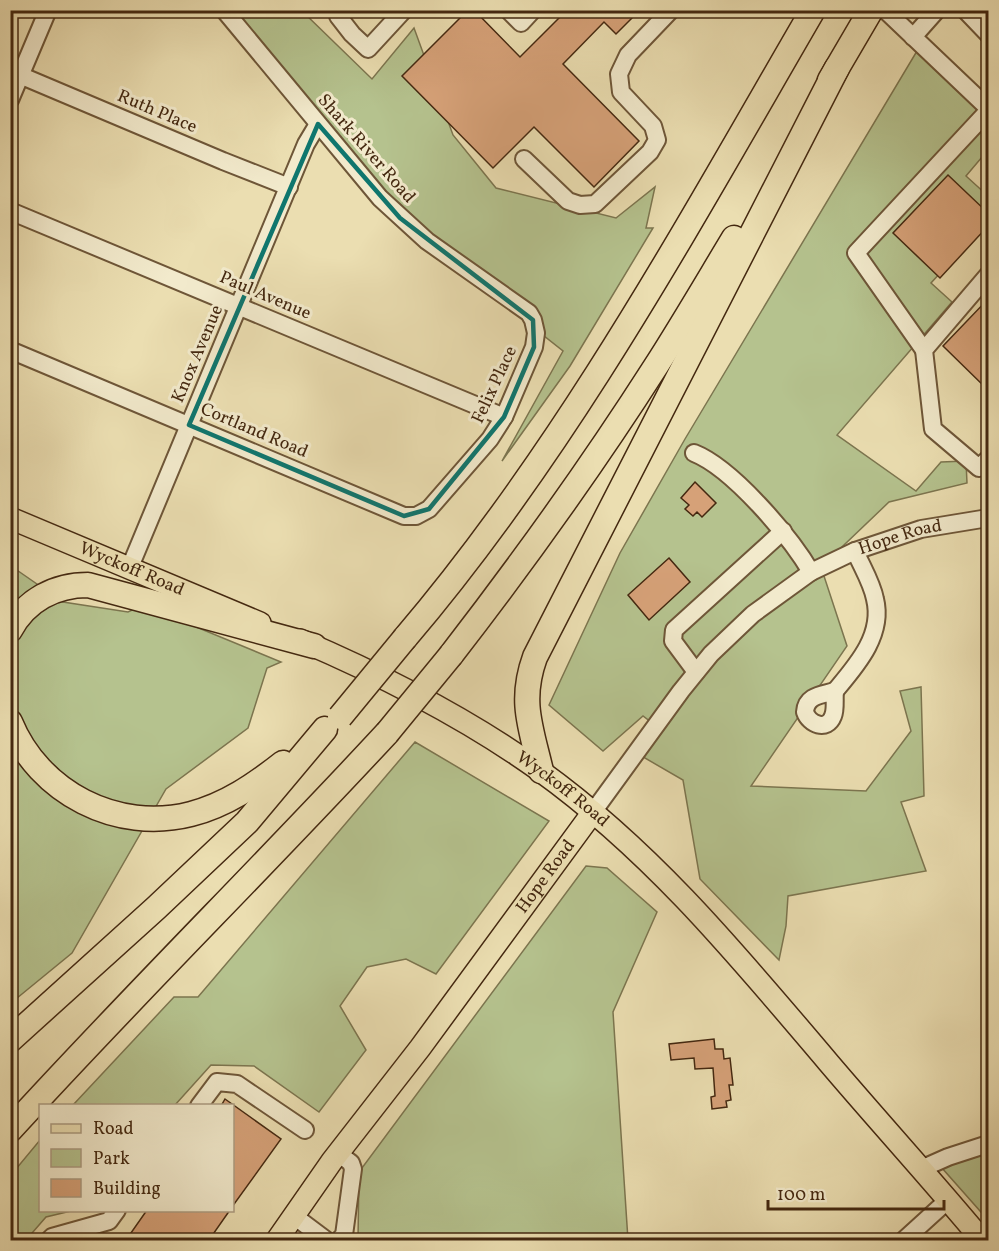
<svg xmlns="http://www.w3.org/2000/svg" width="999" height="1251" font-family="Vollkorn,serif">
<rect width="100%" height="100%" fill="#ebdeb1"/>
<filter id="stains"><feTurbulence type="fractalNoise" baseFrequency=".00333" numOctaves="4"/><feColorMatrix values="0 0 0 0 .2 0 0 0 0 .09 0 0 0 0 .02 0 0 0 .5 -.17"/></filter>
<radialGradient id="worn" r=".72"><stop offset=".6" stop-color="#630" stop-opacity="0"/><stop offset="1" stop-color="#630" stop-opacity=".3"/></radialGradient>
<g fill="#b5c28e" stroke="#7c754f" stroke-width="1.5">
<path d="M222,11H302L372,79L414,28L453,135L496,188L616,218L655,187L646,228H653L570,366L502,461L563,351L415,234Z"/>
<path d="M920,46L988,106V150L966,176L988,196V221L931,283L952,302L837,435L916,491L941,462L966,461L967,483L889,502L821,567L847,646L751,786L866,791L911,731L900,691L921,687L924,796L901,802L926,871L788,896L786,926L779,960L700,879L683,780L638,754L656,726L643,716L603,751L549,705L620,553L685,439Z"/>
<path d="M11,566L63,602L128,612L143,605L281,662L267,668L248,728L166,789L72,953L11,1003Z"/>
<path d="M415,742L549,821L436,974L406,959L367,967L340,1006L366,1050L319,1112L254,1066L211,1065L175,1105H73L174,997H198Z"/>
<path d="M586,866L607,868L657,912L613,1012L628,1240H358L359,1172Z"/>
<path d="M40,1140V1210L71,1211L46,1217L26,1240H11V1175Z"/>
<path d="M988,1153V1220L942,1168Z"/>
</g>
<g fill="#d6a178" stroke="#442810" stroke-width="1.5">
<path d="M468,10H474L520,57L567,10H640L616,34L604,22L563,64L639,141L594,187L534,127L493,168L402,76Z"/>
<path d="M948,175L988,213V226L940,278L893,233Z"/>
<path d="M988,299V390L943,346Z"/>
<path d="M695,482L716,503L702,517L697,512L693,516L685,509L689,505L681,498Z"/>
<path d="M669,558L690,582L649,620L628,595Z"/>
<path d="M714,1039L715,1049H723L724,1059L730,1058L733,1085H729L731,1100L726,1101L727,1107L712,1109L711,1097L715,1096L713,1068L695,1069L694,1058L671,1060L669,1044Z"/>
<path d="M225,1099L281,1139L232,1207V1106H221Z"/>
<path d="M147,1210H230L209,1240H126Z"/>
</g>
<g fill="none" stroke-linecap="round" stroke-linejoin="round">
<g stroke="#6e5638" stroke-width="20">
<g id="minor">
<path d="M508,10L521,23L533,10"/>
<path d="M885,10L988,108"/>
<path d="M965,10L988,34"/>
<path d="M338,16L352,34L368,49L404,10"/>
<path d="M913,37L937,10"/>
<path d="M10,71L223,161L289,187"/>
<path d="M10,100L48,10"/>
<path d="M524,159L568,201L580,205L595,204L650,152L657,140L653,126L621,92L619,74L628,55L671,10"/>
<path d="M10,211L504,417"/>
<path d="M988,275L924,350L933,429L979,468L988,459"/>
<path d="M10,350L404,516H416L429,509L490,439L504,417L534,347L536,333L533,320L529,313L427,241L380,198L224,10"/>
<path d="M924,350L856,253L988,111"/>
<path d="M694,453C732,468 790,536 811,572"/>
<path d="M130,567L306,144L318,124"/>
<path d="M696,672L673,641L674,630L783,531"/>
<path d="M835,691C856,666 884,635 875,599C872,583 862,567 855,551"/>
<path d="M835,691C834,699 836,709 833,716C827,732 809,724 805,712C806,695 822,695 835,691Z"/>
<path id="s1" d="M593,812L681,691L711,654L753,614L811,572L855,551L921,529L988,518"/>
<path d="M199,1106L217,1082L237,1084L305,1130"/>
<path d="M338,1153L351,1163L353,1169L344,1235L339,1240"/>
<path d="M921,1169L948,1157L988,1144"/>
<path d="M294,1216L326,1240"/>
<path d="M49,1240L52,1237L109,1221L117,1210"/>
<path d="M904,1240L948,1200"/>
</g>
</g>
<g stroke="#442810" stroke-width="24">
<g id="major">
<path id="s2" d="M10,518L260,623"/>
<path id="s3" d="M300,640C384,676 465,717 539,770C652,851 739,957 828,1062C879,1122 932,1180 982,1240"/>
<path id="s4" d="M277,1240L332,1161L420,1048L593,812"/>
</g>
</g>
<g stroke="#442810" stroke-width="27">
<g id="highway">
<path d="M830,80L871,10"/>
<path d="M10,630C26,600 55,585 88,585L314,646"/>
<path d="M405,638C567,448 688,225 813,10"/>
<path d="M451,655C523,562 592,466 656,366C683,324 708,281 734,238"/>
<path d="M10,722C39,793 117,833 191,814C226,805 255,785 283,763"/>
<path d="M541,771C531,728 519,701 535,657L837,68"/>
<path d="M10,1040L156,908L247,822L325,729"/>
<path d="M10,1130C133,995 263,867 387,733"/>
</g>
</g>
<use href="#minor" stroke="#f2eacc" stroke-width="16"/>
<use href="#major" stroke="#ebdeb1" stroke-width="21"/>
<use href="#highway" stroke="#ebdeb1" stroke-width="24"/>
<g stroke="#442810" stroke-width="27" stroke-linecap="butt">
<g id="highway-bridge">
<path d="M340,717L405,638"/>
<path d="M387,733L451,655"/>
</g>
</g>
<use href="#highway-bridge" stroke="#ebdeb1" stroke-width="24"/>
</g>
<path fill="none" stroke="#0f766e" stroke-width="4.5" stroke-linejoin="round" d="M318,124L400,218L533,320L534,347L504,417L429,509L404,516L189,425Z"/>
<g text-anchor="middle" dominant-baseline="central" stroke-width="6" stroke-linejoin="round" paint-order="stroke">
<g font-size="18" fill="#442810" stroke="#f2eacc">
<text transform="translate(157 112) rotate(23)">Ruth Place</text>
<text transform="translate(366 149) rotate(49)">Shark River Road</text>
<text transform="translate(265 296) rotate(23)">Paul Avenue</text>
<text transform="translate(198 354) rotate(-67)">Knox Avenue</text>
<text transform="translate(495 385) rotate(-65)">Felix Place</text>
<text transform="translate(254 431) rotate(23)">Cortland Road</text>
<text stroke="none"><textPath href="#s1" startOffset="423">Hope Road</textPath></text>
<text stroke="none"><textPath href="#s2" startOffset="132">Wyckoff Road</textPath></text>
<text stroke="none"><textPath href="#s3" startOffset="303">Wyckoff Road</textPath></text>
<text stroke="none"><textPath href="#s4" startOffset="452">Hope Road</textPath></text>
</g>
</g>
<rect width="999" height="1251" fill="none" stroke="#ebdeb1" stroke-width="36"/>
<rect x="12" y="12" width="975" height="1227" fill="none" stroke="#442810" stroke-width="3"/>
<rect x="18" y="18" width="963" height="1215" fill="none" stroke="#442810" stroke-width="1.5"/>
<rect x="39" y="1104" width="195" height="108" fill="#f2eacc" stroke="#ac9c81" stroke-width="1.5"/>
<rect x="51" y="1124" width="30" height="9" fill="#ebdeb1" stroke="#ac9c81" stroke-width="1.5"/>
<text x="93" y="1134" font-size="18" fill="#442810">Road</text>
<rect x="51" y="1149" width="30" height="18" fill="#b5c28e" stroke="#ac9c81" stroke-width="1.5"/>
<text x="93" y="1164" font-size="18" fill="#442810">Park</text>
<rect x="51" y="1179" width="30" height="18" fill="#d6a178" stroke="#ac9c81" stroke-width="1.5"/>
<text x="93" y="1194" font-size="18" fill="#442810">Building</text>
<path d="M768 1200v9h176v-9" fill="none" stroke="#442810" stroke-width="3"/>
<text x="777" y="1200" font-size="18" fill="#442810" stroke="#f2eacc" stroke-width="4.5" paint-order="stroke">100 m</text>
<rect width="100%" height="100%" filter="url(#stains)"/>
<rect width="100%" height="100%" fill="url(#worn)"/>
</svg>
